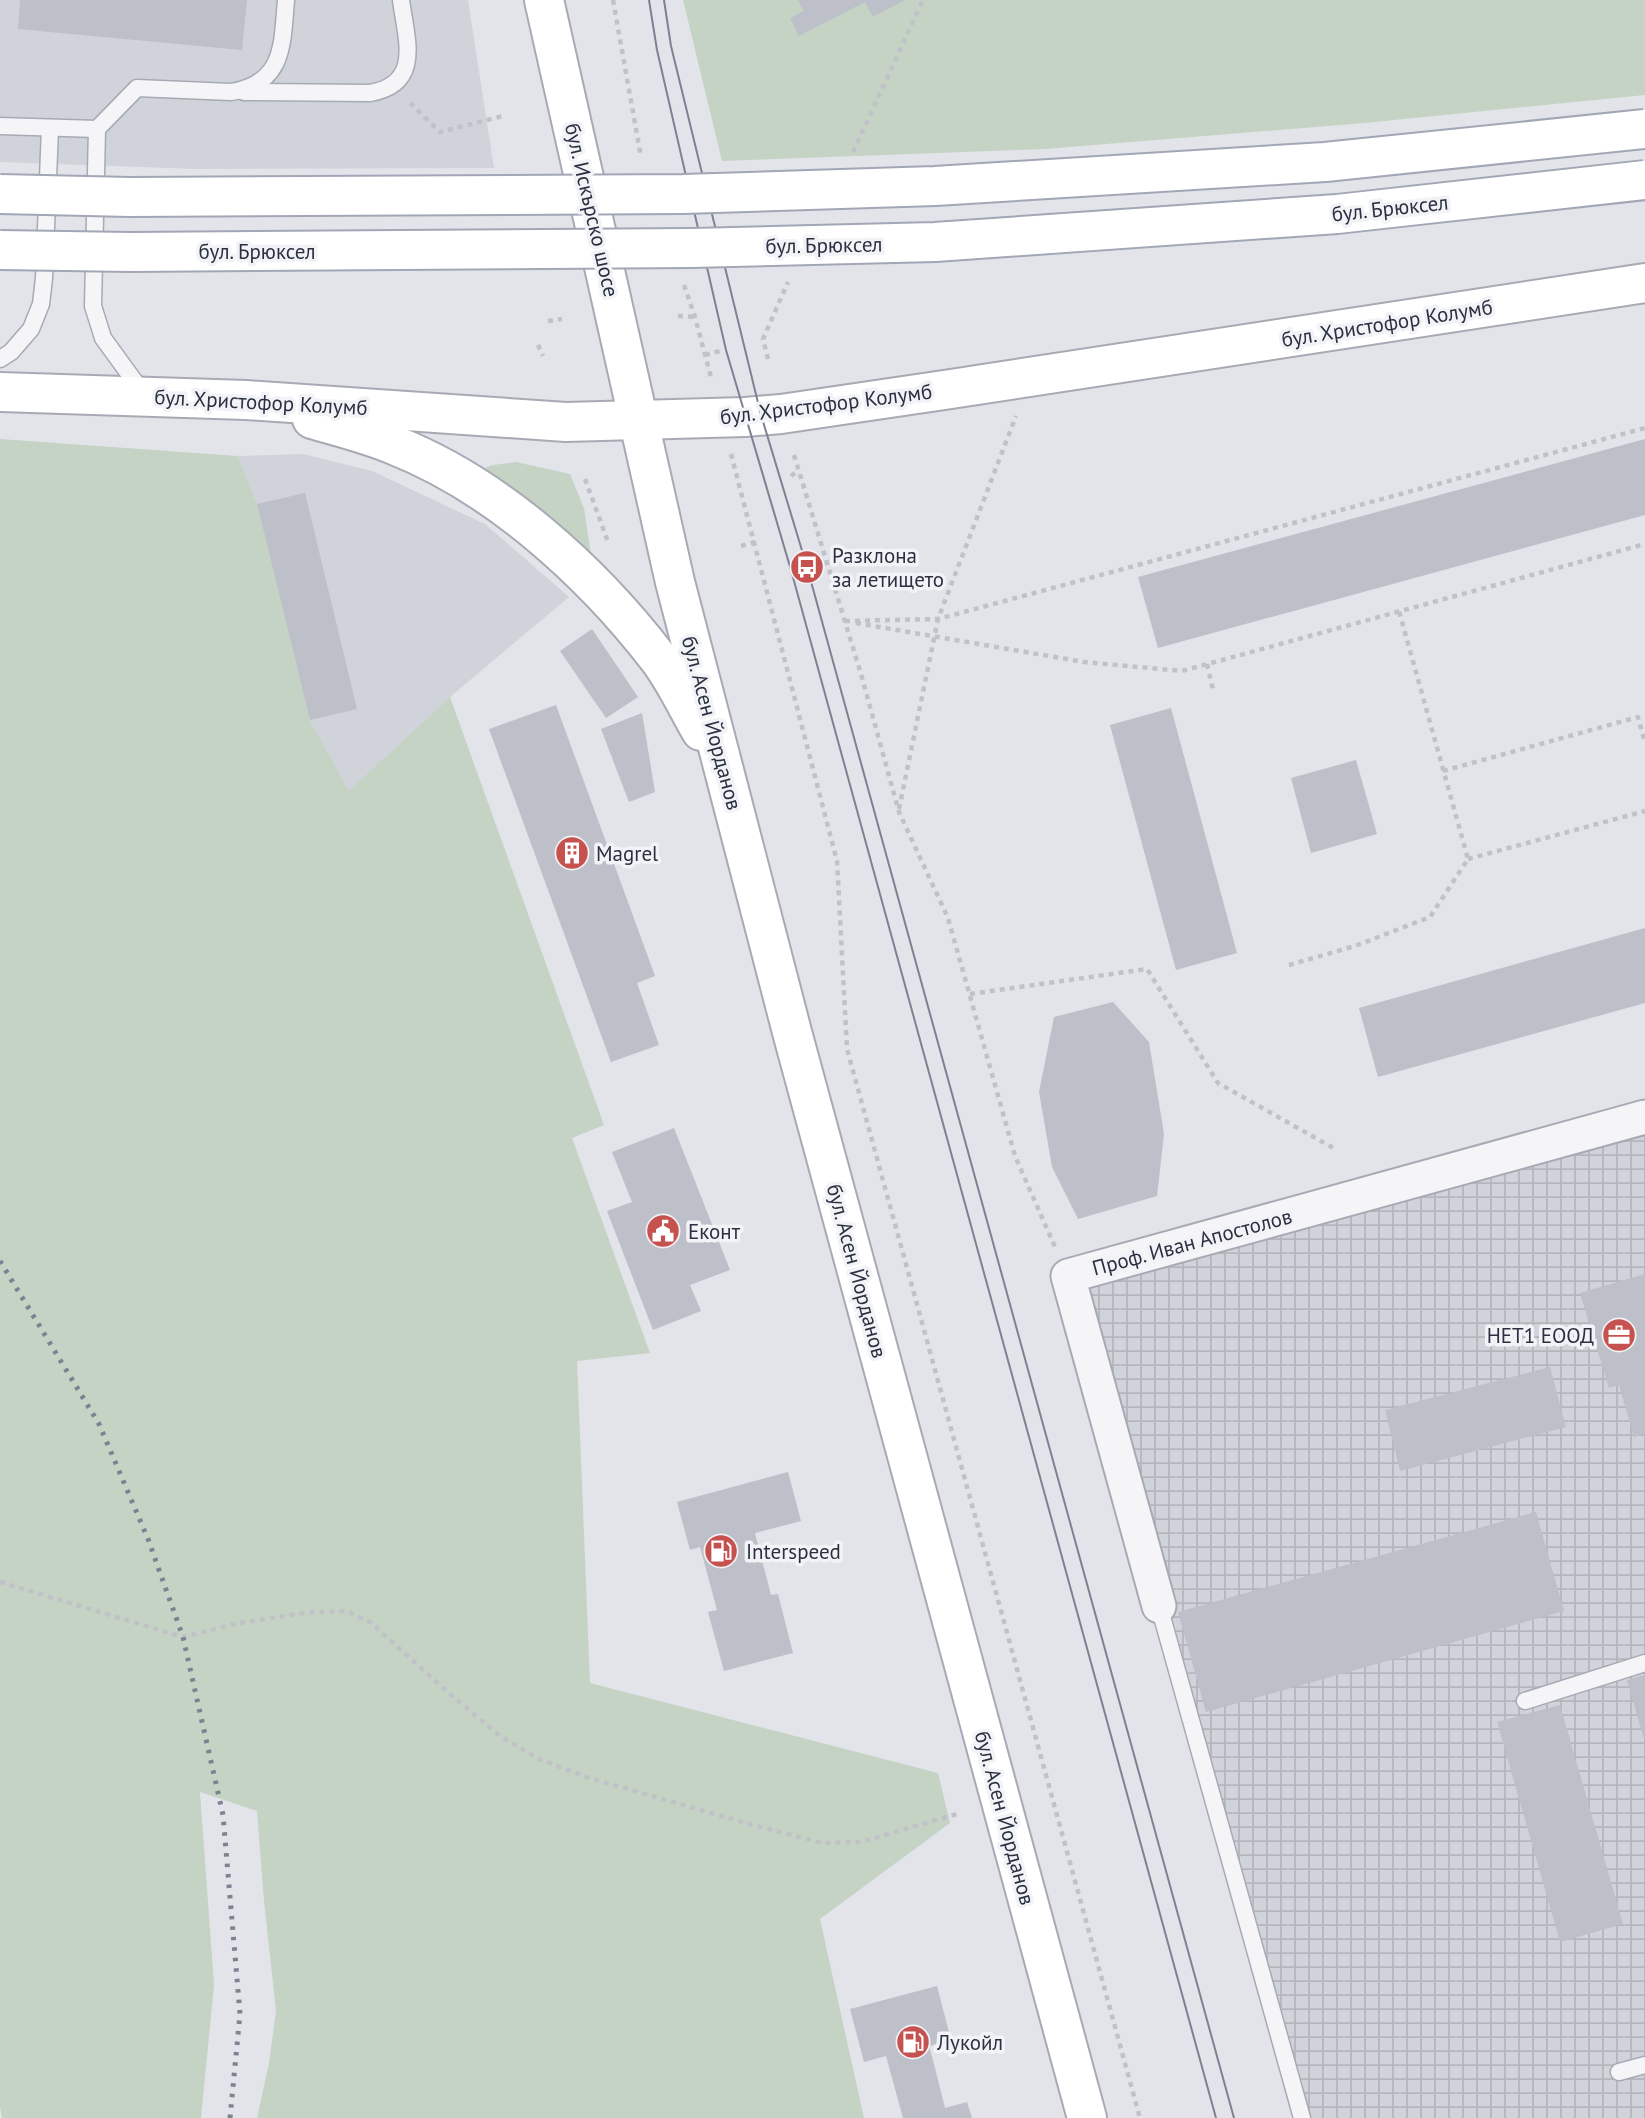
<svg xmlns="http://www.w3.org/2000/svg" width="1645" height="2118" font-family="'PT Sans',sans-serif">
<defs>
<pattern id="industrial-grid" width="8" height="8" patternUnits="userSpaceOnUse" patternTransform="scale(1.75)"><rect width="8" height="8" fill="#d1d3db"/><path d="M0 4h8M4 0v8" fill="none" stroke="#b4b5bd"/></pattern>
</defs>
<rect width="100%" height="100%" fill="#e2e4ea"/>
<g fill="#d1d3db">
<path d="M0,0H468L494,168L196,169L0,162Z"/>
<path d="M303,454L372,471L485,524L569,597L450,697L349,792L310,720L257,504L238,456Z"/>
</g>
<path fill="url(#industrial-grid)" d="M1645,1117V2118H1302L1068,1276Z"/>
<g fill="#c5d3c4">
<path d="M683,0H1645V95L1364,123L1045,149L722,161Z"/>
<path d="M0,439L238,456L257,504L310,720L349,791L450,697L604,1125L572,1138L650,1353L577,1361L590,1683L938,1773L950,1823L820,1919L864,2118H257L269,2063L276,2011L264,1901L257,1811L200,1792L214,1985L201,2118H2L0,2107Z"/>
<path d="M516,462L570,474L584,508L591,555L556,522L482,469L493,465Z"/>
</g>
<g fill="#bdbfc9">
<path d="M20,0H247L242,50L18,29Z"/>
<path d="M798,0H905L873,17L865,2L799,36L790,18L804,11Z"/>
<path d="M1645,439V515L1158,648L1138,577Z"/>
<path d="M305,493L357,709L310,720L257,504Z"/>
<path d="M592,629L638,697L606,718L560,651Z"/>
<path d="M556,705L655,976L637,983L659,1045L611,1062L489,729Z"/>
<path d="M1171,708L1237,953L1176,970L1110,725Z"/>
<path d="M642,713L655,792L629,802L601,729Z"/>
<path d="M1356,760L1377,834L1311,853L1291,778Z"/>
<path d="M1645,928V1003L1378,1077L1359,1008Z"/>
<path d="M1113,1002L1149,1042L1164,1134L1157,1196L1078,1219L1052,1167L1039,1092L1054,1017Z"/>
<path d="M674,1128L730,1270L690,1285L701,1311L653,1330L607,1211L632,1202L612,1152Z"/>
<path d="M1645,1274V1434L1634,1437L1619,1385L1609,1388L1580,1293Z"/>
<path d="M1550,1367L1566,1427L1400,1471L1385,1410Z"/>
<path d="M788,1472L801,1521L755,1533L771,1595L778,1594L793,1653L724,1671L708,1612L717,1610L700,1547L690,1550L677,1502Z"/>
<path d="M1536,1512L1564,1611L1206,1712L1178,1612Z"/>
<path d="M1645,1675V1739H1644L1627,1680Z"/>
<path d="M1560,1705L1623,1924L1560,1942L1497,1722Z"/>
<path d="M937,1986L951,2040L929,2046L935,2068L945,2108L967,2102L972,2118H903L886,2056L864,2062L850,2009Z"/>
</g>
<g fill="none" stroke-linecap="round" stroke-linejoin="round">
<g stroke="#a7aab4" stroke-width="19">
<g id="lane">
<path d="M244,92L370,93C423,84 406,39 401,0"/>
<path d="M0,126L97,129L137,88L231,92C285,83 282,44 286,0"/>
<path d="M97,129L93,306L103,338L143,393"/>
<path d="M0,359L11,352L31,329L41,304L44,278L50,128"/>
<path d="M1159,1606L1302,2118"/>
<path d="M1525,1701L1645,1663"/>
<path d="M1619,2072L1645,2065"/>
</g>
</g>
<g stroke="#a7aab4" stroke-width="37">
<path id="street" d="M1159,1606L1068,1276L1645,1117"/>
</g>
<g stroke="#a7aab4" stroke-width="42">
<g id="secondary">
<path d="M544,0L675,582L792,1032L1087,2118"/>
<path d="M0,392L246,400L566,422L745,417L781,414L951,389L1645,283"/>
<path d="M312,419C339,427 368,434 394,445C496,485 591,571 658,658C675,680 687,707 701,731"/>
</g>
</g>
<g stroke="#c0c2c8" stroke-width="4.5" stroke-dasharray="5 5" stroke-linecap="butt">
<path d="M613,0L641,157"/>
<path d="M410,103L440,132L503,116"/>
<path d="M853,152L923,0"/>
<path d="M684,285L695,317L712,381"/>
<path d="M678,316L695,317"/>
<path d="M548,321L562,319"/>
<path d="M538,345L543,356"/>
<path d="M705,355L720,351"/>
<path d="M768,359L763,339L788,282"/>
<path d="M731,454L837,861L847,1049L1140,2118"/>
<path d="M794,455L861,674L899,812L948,918L1015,1156L1055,1247"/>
<path d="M791,476L799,470"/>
<path d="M585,479L608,542"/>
<path d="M741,546L755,542"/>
<path d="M845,621L938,619L1645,428"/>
<path d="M856,623L1084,662L1182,671L1645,544"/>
<path d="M1207,664L1213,690"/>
<path d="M1443,771L1638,717L1645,743"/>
<path d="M899,809L938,619L1016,416"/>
<path d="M1468,859L1645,811"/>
<path d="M1289,965L1355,946L1430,917L1468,859L1399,611"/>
<path d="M970,994L1147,969L1218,1083L1335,1149"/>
<path d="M0,1582L183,1637L234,1624L304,1613L346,1611L370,1622L452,1696L500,1736L539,1759L586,1777L753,1825L823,1843L861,1842L960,1813"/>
</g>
<use href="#lane" stroke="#f5f5f8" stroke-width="16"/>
<use href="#street" stroke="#f5f5f8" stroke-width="33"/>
<use href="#secondary" stroke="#fff" stroke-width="38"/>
<g stroke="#7d8192" stroke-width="2">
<path d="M649,0L657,50L726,350L791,570L1216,2118"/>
<path d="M664,0L671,46L761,415L807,567L1234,2118"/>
</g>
<path stroke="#7d8192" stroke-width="5" stroke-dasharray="3.5 7" stroke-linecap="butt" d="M0,1261L99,1424L148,1539L183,1637L223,1815L240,2014L230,2118"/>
<g stroke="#a2a7b5" stroke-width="42" stroke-linecap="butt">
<g id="primary-bridge">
<path d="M0,194L130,197L683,194L935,186L1325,162L1645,129"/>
<path d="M0,250L130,252L692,248L935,242L1337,214L1645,180"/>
</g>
</g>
<use href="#primary-bridge" stroke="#fff" stroke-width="38"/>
</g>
<defs>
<g id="bus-disc" transform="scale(1.75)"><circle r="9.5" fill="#c65250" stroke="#f2f3f7"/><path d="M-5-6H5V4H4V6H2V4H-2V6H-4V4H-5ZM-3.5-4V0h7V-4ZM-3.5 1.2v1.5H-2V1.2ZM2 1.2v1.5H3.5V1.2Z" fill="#fff"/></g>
<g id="building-disc" transform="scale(1.75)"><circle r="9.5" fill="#c65250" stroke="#f2f3f7"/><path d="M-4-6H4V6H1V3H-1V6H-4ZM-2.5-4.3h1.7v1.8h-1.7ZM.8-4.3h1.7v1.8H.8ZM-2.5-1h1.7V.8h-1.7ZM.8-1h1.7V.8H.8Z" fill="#fff"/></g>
<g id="civic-disc" transform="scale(1.75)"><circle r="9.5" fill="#c65250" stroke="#f2f3f7"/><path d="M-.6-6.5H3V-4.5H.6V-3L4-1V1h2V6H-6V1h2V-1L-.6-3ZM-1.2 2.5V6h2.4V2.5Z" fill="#fff"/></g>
<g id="office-disc" transform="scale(1.75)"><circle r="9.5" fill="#c65250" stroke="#f2f3f7"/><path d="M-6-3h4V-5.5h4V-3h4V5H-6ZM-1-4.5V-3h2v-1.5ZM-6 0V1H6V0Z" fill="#fff"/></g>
<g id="fuel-disc" transform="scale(1.75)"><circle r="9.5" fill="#c65250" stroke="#f2f3f7"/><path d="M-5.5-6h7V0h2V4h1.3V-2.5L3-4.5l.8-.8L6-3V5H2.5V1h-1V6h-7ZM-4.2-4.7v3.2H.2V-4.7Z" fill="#fff"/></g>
</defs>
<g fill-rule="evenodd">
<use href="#bus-disc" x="807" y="567"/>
<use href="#building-disc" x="572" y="853"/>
<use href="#civic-disc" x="663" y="1231"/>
<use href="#office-disc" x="1619" y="1335"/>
<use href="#fuel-disc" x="721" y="1551"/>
<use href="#fuel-disc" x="913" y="2042"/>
</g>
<g text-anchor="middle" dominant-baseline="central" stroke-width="7" stroke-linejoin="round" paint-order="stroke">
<g font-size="21" fill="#2b3041" stroke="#f2f3f7">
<text transform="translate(1390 208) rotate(-6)">бул. Брюксел</text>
<text transform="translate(592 210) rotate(77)">бул. Искърско шосе</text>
<text transform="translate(824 245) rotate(-1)">бул. Брюксел</text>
<text x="257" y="251">бул. Брюксел</text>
<text transform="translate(1387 323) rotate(-9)">бул. Христофор Колумб</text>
<text transform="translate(261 402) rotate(3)">бул. Христофор Колумб</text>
<text transform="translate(826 404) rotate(-7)">бул. Христофор Колумб</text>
<text transform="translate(712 723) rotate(75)">бул. Асен Йорданов</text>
<text transform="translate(1192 1242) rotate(-15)">Проф. Иван Апостолов</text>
<text transform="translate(857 1271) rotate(75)">бул. Асен Йорданов</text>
<text transform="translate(1005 1818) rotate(75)">бул. Асен Йорданов</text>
</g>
<g font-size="21" fill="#2b3041" stroke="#f2f3f7" text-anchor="start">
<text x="832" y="555">Разклона<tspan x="832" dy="24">за летището</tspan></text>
<text x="596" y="853">Magrel</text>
<text x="688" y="1231">Еконт</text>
<text x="1594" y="1335" text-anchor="end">НЕТ1 ЕООД</text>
<text x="746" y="1551">Interspeed</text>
<text x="937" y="2042">Лукойл</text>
</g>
</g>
</svg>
